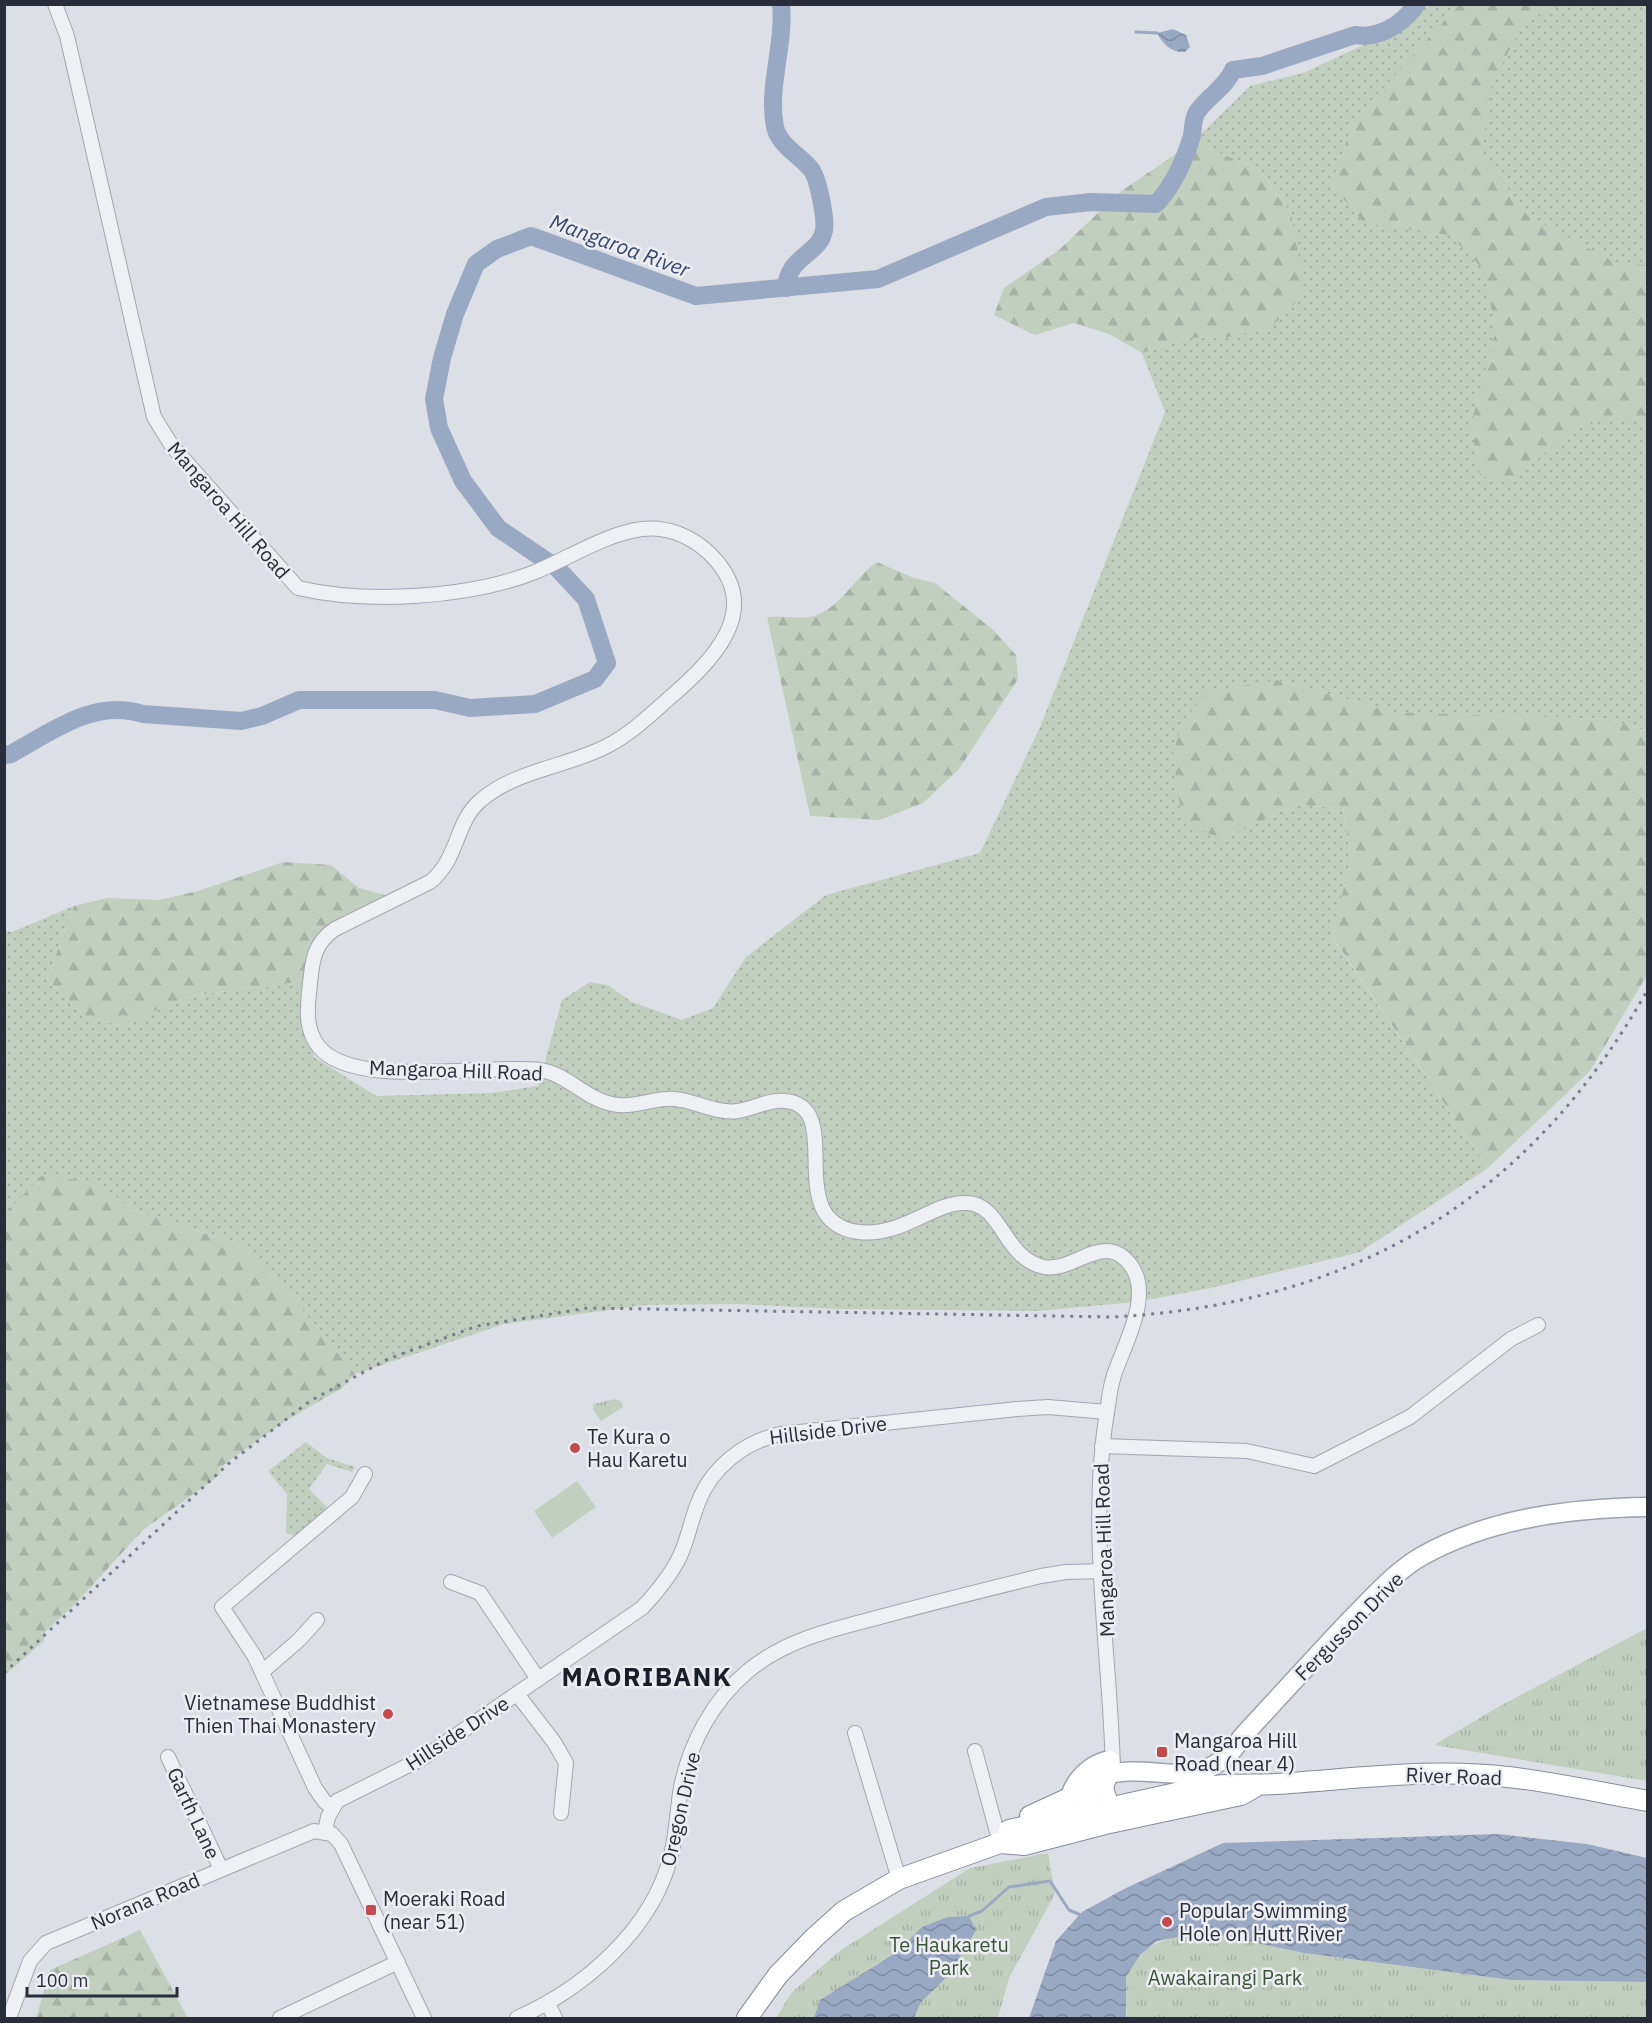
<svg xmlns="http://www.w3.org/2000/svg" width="1652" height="2023" font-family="'IBM Plex Sans',sans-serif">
<defs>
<pattern id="grass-dots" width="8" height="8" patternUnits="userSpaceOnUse" patternTransform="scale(1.5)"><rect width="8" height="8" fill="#c1cfbf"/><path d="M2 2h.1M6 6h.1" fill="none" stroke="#a6b2a5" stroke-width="1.8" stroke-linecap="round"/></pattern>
<pattern id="forest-firs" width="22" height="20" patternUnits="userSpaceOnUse" patternTransform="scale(1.5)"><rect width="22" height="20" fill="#c1cfbf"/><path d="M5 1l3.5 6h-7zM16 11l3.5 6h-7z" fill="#a6b2a5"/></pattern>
<pattern id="park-tufts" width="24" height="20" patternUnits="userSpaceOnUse" patternTransform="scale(1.5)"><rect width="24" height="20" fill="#c1cfbf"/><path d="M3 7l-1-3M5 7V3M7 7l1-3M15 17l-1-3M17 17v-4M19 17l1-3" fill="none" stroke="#a6b2a5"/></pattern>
<pattern id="water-waves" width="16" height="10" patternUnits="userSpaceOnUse" patternTransform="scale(1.5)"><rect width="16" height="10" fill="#9aa9c3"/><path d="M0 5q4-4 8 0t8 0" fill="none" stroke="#7e8aa0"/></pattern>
</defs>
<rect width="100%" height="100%" fill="#dddfe6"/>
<g fill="url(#grass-dots)">
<path d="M1429,5H1647V731L1608,719L1392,712L1277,680L1222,839L1295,805L1343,808L1351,859L1332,937L1488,1168L1360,1252L1211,1288L1136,1302L1038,1311L838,1309L739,1304L646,1305L504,1324L355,1374L283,1287L238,1244L132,1210L97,1182L5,1214V931L12,932L74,906L47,979L83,1015L125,1027C150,1012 177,999 206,994C240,988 274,988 307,979L302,999L314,1057L376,1096L491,1093L538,1086L562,1000L590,982L608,985L632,1002L682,1020L713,1008L746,957L826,895L980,853L1040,727L1165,412L1142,353L1187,338L1229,337L1291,213L1259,169L1193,142L1250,86L1303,73L1402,27Z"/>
<path d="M306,1442L327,1458L355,1467L352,1472L327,1464L309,1489L330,1510L297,1537L286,1533L287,1494L268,1471Z"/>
</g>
<g fill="url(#forest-firs)">
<path d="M1459,5H1562L1524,21L1490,89L1482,153L1527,215L1617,264L1647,265V420L1612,417L1571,431L1510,482L1480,476L1471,424L1496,330L1483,269L1450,235L1364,223L1331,184L1354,120Z"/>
<path d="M1193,142L1259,169L1291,213L1305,293L1272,326L1229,337L1187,338L1142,353L1109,334L1074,323L1035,335L994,315L1004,288L1060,249L1120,192Z"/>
<path d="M877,562L914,578L935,583L992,629L1016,655L1018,679L959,769L923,803L880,820L810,816L767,617C782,615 797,619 809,617C838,613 854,577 877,562Z"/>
<path d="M1277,680L1392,712L1608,719L1647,731V975L1590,1071L1488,1168L1332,936L1351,859L1343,808L1295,805L1223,839L1182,823L1173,754L1183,721L1209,691Z"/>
<path d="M283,862L331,865L359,888L392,897L322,941L307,979C274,988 240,988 206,994C177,999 150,1012 125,1027L83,1015L47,979L74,906L107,898L159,900L198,891Z"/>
<path d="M41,1176L98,1182L132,1210L238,1244L283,1287L355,1374L342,1388L282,1423L219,1468L220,1475L143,1530L76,1603L45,1632L44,1641L5,1675V1214Z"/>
<path d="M140,1930L188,2018H36L50,1970Z"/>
</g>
<g fill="url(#park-tufts)">
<path d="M615,1399L621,1401L623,1407L601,1421L593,1409L594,1404Z"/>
<path d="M1647,1628V1781L1434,1745L1498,1707Z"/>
<path d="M1048,1853L1055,1894L1009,1978L998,2018H776L792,1992L841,1950L970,1868Z"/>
<path d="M1207,1932L1304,1953L1511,1980L1647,1982V2018H1127C1127,2007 1122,1988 1126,1977C1138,1941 1175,1936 1207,1932Z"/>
</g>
<path fill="#c1cfbf" d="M577,1481L596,1507L552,1538L534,1511Z"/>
<g fill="url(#water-waves)">
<path d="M1173,29L1186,35L1190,47L1185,52C1171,53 1163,44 1157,33Z"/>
<path d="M1498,1834L1587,1844L1647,1858V1982L1511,1980L1304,1953L1206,1932L1157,1941L1140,1955L1126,1977V2018H1029L1056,1941L1082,1912L1124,1889L1223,1843Z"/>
<path d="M969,1916L976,1930L949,1975L921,2002L914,2018H814L820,2000L896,1953L922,1927L948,1917Z"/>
</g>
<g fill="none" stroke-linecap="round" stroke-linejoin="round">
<g stroke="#9aa9c3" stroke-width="3">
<path d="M1136,32L1157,33"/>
<path d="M969,1916L982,1911L1009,1887L1050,1881L1069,1910L1083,1916"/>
</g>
<g stroke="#9aa9c3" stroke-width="18">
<path d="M781,4C785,46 767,87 775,127C779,145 799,155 810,168C818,176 826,218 824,230C820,255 788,255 786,288"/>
<path d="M4,755L11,754C51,732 95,698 143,714L241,721L262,716L299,700H435L470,708L535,704L595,679L607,663L586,599L557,568L498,528L463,481L439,428L434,399L442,358L455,314L476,264L497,249L531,236L696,296L878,279L1046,207L1091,202L1156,204C1172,187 1184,161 1191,139C1194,130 1192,119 1197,112C1208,96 1226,87 1233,70L1262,66L1355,35C1380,39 1402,24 1417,4"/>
</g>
<g stroke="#a3a6af" stroke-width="16">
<g id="minor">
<path d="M55,4L67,36L154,417L172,446L298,588C367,604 469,598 535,572C569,558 605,534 642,529C667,526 691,536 709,553C768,610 710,663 666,701C648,717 629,735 607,746C567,767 515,770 480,801C455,822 459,859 430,882L335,929C311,945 312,966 309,993C307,1012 306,1031 319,1047C354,1090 487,1063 539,1070C568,1073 588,1103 619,1105C638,1107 656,1097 675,1099C696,1101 716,1114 738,1111C753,1109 769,1099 785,1101C848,1106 779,1222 859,1232C903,1237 934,1201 967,1203C1002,1204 1004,1259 1044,1267C1074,1273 1106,1228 1132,1267C1152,1297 1124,1345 1114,1375C1111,1385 1109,1396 1108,1406C1087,1526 1110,1649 1113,1769"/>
<path d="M1102,1446L1247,1451L1314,1466L1410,1417L1511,1339L1538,1325"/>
<path d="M451,1582L480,1593L538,1679"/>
<path d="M262,1672L299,1640L317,1620"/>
<path d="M517,1694L554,1742L566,1763L561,1813"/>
<path d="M855,1733L899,1879"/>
<path d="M975,1751L1000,1843"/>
<path d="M168,1757L221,1869"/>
<path d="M333,1807L325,1802L315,1788L255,1657L222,1607L352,1497L365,1474"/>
<path d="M325,1832L328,1817L337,1801L423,1758L642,1608C657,1592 671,1575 680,1556C688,1539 691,1520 698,1503C711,1468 744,1442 780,1434L1017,1409L1048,1407L1107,1412"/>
<path d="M548,2004L555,2018"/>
<path d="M9,2018L30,1961L46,1943L314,1831L332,1834L341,1844L424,2018"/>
<path d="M280,2018L398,1962"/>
<path d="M517,2018C585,1988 653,1929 671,1855C677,1832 677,1809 681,1787C690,1743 713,1700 748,1671C790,1636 844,1627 895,1613C943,1600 992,1588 1041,1576L1066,1572L1103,1571"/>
</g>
</g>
<g stroke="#9da2b0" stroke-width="21">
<g id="major">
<path d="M1069,1811C1067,1787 1086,1765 1110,1760"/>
<path d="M1089,1826C1073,1751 1147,1776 1191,1774C1214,1769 1230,1757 1242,1737C1279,1697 1316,1656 1354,1616C1375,1595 1396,1571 1422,1556C1490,1518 1571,1508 1648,1507"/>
</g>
</g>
<g stroke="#858b9b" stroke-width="22">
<g id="highway">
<path d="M1108,1773L1103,1788L1109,1807"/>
<path d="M1030,1816L1069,1798"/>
<path d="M1009,1830L1203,1787C1233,1783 1260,1786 1290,1783C1362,1778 1435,1768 1508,1777C1555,1782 1601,1793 1648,1801"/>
<path d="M747,2018L778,1975L814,1938L844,1911L899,1879L1000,1843L1024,1845L1105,1824L1241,1795L1255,1787"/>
</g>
</g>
<use href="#minor" stroke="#eff0f4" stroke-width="14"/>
<use href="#major" stroke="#fff" stroke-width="18"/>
<use href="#highway" stroke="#fff" stroke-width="20"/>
<path stroke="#787d8e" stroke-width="3" stroke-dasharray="3 6" stroke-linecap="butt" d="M4,1673L228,1464L310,1401L388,1359L477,1326L588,1308L1113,1317C1352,1304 1530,1200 1648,989"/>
</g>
<g fill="#c34a4d" stroke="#eceef3" stroke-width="2">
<circle cx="575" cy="1448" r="6"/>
<circle cx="388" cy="1714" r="6"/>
<rect x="1156" y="1746" width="12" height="12" rx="3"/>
<rect x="365" y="1904" width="12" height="12" rx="3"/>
<circle cx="1167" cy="1922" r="6"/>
</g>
<g text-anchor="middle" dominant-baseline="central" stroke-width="5" stroke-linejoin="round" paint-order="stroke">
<g font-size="20" fill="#282c3b" stroke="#eceef3">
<text transform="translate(229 510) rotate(49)">Mangaroa Hill Road</text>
<text transform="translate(456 1070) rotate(2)">Mangaroa Hill Road</text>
<text transform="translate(828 1430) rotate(-7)">Hillside Drive</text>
<text transform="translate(1104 1550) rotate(-92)">Mangaroa Hill Road</text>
<text transform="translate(1349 1626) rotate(-45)">Fergusson Drive</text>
<text transform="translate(457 1733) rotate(-33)">Hillside Drive</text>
<text transform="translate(1454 1776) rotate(2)">River Road</text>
<text transform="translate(680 1809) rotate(-77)">Oregon Drive</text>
<text transform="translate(194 1813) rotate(65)">Garth Lane</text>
<text transform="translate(145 1901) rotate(-23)">Norana Road</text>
</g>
<g font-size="20" fill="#282c3b" stroke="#eceef3" text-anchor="start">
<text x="587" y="1436">Te Kura o<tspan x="587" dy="23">Hau Karetu</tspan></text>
<text x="376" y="1702" text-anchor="end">Vietnamese Buddhist<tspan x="376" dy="23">Thien Thai Monastery</tspan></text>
<text x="1174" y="1740">Mangaroa Hill<tspan x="1174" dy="23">Road (near 4)</tspan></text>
<text x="383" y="1898">Moeraki Road<tspan x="383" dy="23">(near 51)</tspan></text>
<text x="1179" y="1910">Popular Swimming<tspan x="1179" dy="23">Hole on Hutt River</tspan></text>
</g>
<g font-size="20" fill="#385536" stroke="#eceef3">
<text x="949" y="1944">Te Haukaretu<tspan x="949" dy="23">Park</tspan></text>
<text x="1225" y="1977">Awakairangi Park</text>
</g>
<g font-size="21" font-style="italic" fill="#35476b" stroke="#eceef3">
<text transform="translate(620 245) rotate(20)">Mangaroa River</text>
</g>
<g font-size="26" font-weight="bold" letter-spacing="1.5" fill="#1a1e2b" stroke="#eceef3">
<text x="647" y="1676">MAORIBANK</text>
</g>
</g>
<rect width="1652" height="2023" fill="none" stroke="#282c3b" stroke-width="12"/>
<path d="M27 1987v9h150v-9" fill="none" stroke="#282c3b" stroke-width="3"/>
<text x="36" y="1987" font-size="18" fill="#282c3b" stroke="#eceef3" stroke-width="4.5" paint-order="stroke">100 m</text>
</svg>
